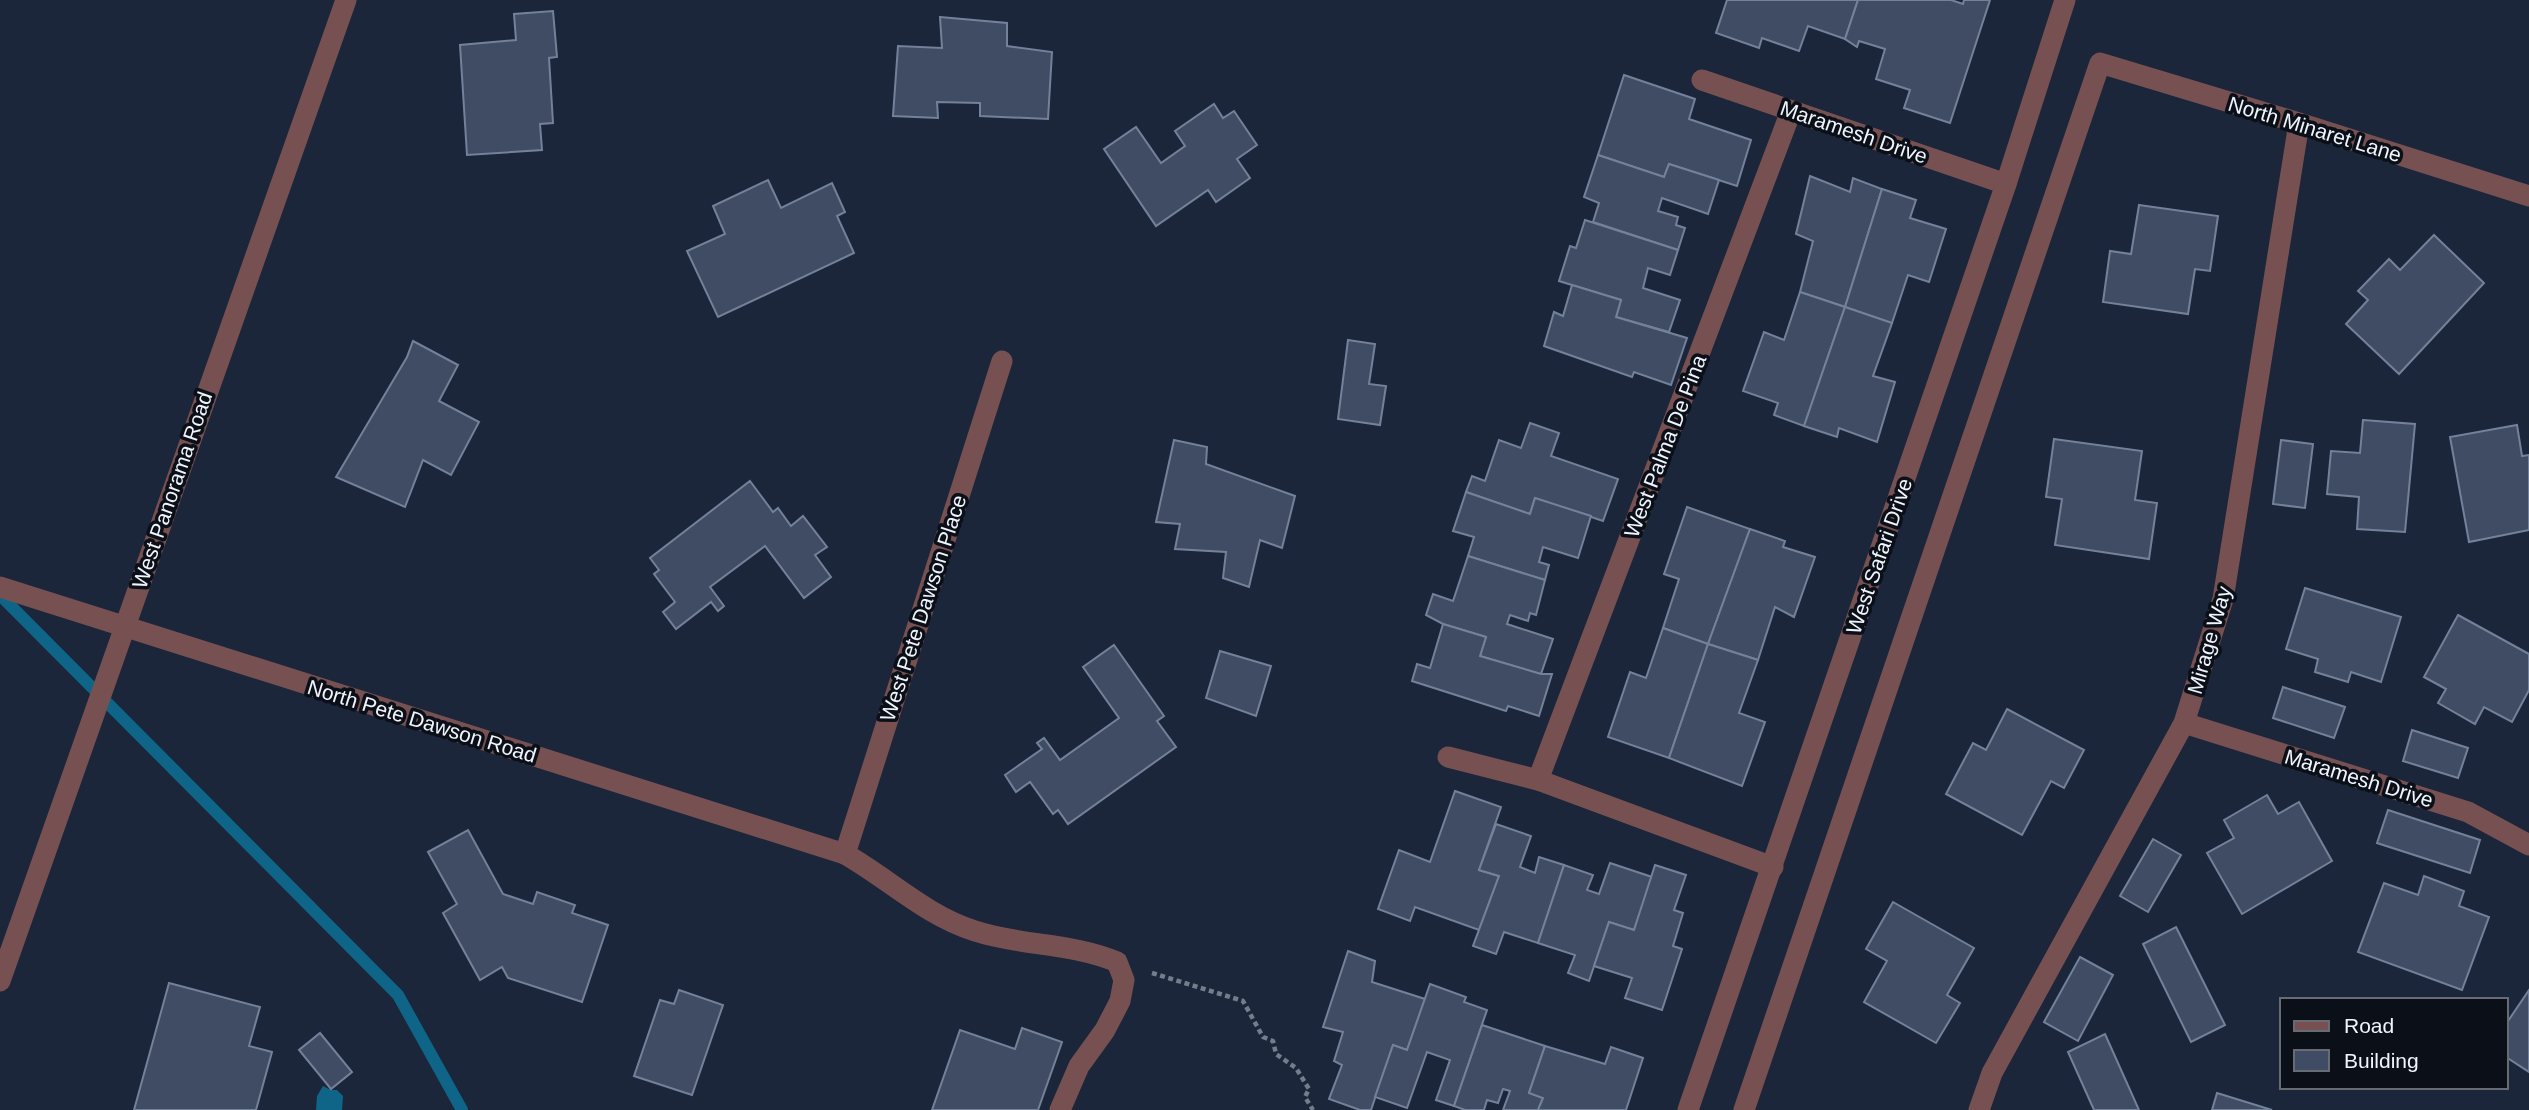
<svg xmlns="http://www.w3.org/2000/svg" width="2529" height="1110" font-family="Arial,sans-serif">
<rect width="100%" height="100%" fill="#1b263a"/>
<path fill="#0f6587" d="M323,1086L331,1090H337L343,1096L342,1110H316L317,1096Z"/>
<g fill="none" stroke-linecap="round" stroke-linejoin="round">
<path stroke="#0f6587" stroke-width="12" d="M0,595L398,995L462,1110"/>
</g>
<g fill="#3f4c63" stroke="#73819a" stroke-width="2">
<path d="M1727,0H1858L1845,39L1808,26L1799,51L1762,38L1759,48L1716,33Z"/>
<path d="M1858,0H1951L1963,4L1964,0H1990L1950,123L1904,108L1910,90L1876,79L1885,49L1859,41L1857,47L1845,39Z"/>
<path d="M553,11L557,57L549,58L553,123L540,124L542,150L467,155L460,45L516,40L514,14Z"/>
<path d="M940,17L1007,23V46L1052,52L1048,119L980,116V103L937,102L938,118L893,116L898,46L942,48Z"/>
<path d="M1624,75L1695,99L1689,119L1751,140L1737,186L1669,164L1664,177L1598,155Z"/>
<path d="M1214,104L1223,118L1234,111L1257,145L1237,159L1250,178L1216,202L1208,190L1156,226L1104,149L1136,127L1161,163L1185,146L1175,131Z"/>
<path d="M1598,155L1664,177L1669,164L1719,180L1708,214L1662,198L1658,211L1678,217L1676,225L1685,228L1678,250L1593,222L1599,203L1584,197Z"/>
<path d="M1810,176L1850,192L1853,178L1882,189L1845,307L1800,292L1813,241L1796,234Z"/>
<path d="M768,180L781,208L832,183L845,212L837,216L854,253L718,317L687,251L725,234L713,206Z"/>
<path d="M1882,189L1916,200L1910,218L1946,229L1929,282L1908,275L1892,323L1845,307Z"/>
<path d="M2139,205L2218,216L2210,271L2195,269L2188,314L2103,302L2110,251L2131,254Z"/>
<path d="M1585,220L1678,250L1670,275L1648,268L1643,288L1680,300L1669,332L1616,317L1621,300L1559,281L1570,246L1576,248Z"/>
<path d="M2434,235L2484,283L2399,374L2346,324L2368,300L2358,291L2389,259L2400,270Z"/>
<path d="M1572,285L1621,300L1616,317L1687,338L1671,385L1634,372L1632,377L1544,346L1554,312L1563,316Z"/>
<path d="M1800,292L1845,307L1804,426L1774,415L1778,403L1743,391L1764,332L1784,340Z"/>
<path d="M1845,307L1892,323L1873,376L1895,382L1877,442L1839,428L1837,437L1804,426Z"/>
<path d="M1348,340L1375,344L1369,384L1386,386L1380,425L1338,419Z"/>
<path d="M413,341L458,365L439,401L479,422L451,475L423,460L405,507L336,477L407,357Z"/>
<path d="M2363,420L2415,424L2405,532L2357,529L2359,497L2327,494L2331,451L2360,453Z"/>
<path d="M1530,423L1559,433L1551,456L1618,479L1603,521L1535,498L1530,514L1466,492L1472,476L1485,481L1499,440L1521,448Z"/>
<path d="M2517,425L2522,456L2529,455V530L2469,542L2450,437Z"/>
<path d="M2054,439L2142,451L2135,500L2157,503L2149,559L2055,545L2062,499L2046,497Z"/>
<path d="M1174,440L1207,447L1206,464L1295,496L1282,548L1260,540L1249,587L1223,578L1226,552L1175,549L1180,524L1156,522Z"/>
<path d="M2281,440L2313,444L2305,508L2273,504Z"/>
<path d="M750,481L773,512L778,508L791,526L803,516L827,547L815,555L831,577L804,598L765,546L710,587L724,606L718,611L711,602L676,629L663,612L675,602L654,574L659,570L650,558Z"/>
<path d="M1466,492L1530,514L1535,498L1591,516L1578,558L1543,547L1539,562L1549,565L1545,580L1468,556L1474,537L1453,531Z"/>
<path d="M1687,507L1750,529L1708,644L1663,628L1679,579L1664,574Z"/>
<path d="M1750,529L1785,541L1783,547L1815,557L1794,617L1775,607L1758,660L1708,644Z"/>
<path d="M1468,556L1545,580L1536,615L1530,613L1528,621L1510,615L1507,624L1553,639L1541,674L1480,656L1486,637L1443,624L1426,615L1433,594L1453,601Z"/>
<path d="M2305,588L2401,617L2381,682L2351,672L2348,682L2315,672L2318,659L2286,649Z"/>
<path d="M2458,615L2529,654V690L2512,722L2484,707L2475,724L2438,703L2446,689L2424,677Z"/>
<path d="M1443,624L1486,637L1480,656L1541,674H1552L1539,716L1508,706L1506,711L1412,681L1417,664L1430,668Z"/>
<path d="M1663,628L1708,644L1669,758L1608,737L1630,672L1646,678Z"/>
<path d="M1708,644L1758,660L1739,713L1765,722L1742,786L1669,758Z"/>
<path d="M1114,645L1164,716L1157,721L1176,747L1068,824L1058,810L1053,814L1030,782L1016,792L1005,775L1042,749L1037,743L1044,738L1060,760L1119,718L1083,667Z"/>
<path d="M1220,651L1271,666L1256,716L1206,698Z"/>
<path d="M2283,687L2345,707L2334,738L2273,718Z"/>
<path d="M2007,709L2084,750L2064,788L2051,781L2022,835L1946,794L1973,743L1986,750Z"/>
<path d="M2412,730L2468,748L2458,778L2403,761Z"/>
<path d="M1455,791L1501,807L1479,870L1499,876L1479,930L1415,907L1410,921L1378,909L1399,850L1430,862Z"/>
<path d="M2267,795L2278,814L2299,802L2332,861L2242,914L2207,853L2234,838L2224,820Z"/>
<path d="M2388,810L2480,840L2470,873L2377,843Z"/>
<path d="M1496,824L1531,836L1520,867L1535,873L1539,857L1564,865L1538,943L1504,932L1496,954L1473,946L1499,876L1479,870Z"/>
<path d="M468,830L503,894L533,904L537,892L575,905L572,913L608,925L582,1002L508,978L502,967L480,980L443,913L457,904L428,852Z"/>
<path d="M2153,839L2181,855L2148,912L2120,896Z"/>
<path d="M1610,863L1652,877L1634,930L1609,922L1589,981L1568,973L1575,955L1538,943L1564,865L1593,875L1587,890L1599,894Z"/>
<path d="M1655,865L1686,875L1674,910L1683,913L1673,946L1682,949L1662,1010L1625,998L1632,978L1594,966L1609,922L1634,930Z"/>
<path d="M2424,876L2464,891L2459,906L2489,917L2462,990L2358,952L2384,883L2418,895Z"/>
<path d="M1893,902L1974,948L1947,995L1960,1003L1936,1043L1864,1002L1887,961L1866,949Z"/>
<path d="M2176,927L2225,1025L2191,1042L2143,944Z"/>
<path d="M1348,951L1375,961L1372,982L1425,999L1407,1050L1393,1045L1371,1110H1360L1329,1099L1342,1065L1334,1061L1343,1032L1323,1027Z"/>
<path d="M2080,957L2113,975L2078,1041L2044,1022Z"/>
<path d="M169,983L260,1007L249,1046L272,1052L256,1110H134Z"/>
<path d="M1430,984L1466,997L1464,1002L1487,1010L1454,1106L1436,1100L1450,1060L1427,1052L1407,1108L1375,1097L1393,1045L1407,1050Z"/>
<path d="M679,990L723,1005L692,1095L634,1076L660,1000L674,1004Z"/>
<path d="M2529,990V1072L2506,1057V1024Z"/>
<path d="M1482,1025L1545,1046L1529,1093L1543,1098L1538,1110H1503L1510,1091L1503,1089L1498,1103L1487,1100L1484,1110H1465L1454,1106Z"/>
<path d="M1022,1028L1062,1042L1038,1110H932L960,1030L1015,1049Z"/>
<path d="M320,1033L352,1072L331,1089L299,1050Z"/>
<path d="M2105,1034L2139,1110H2094L2068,1052Z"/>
<path d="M1545,1046L1605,1064L1611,1047L1643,1058L1626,1110H1538L1543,1098L1529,1093Z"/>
<path d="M2217,1093L2272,1110H2212Z"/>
</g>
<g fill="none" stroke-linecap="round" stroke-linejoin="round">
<path stroke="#757d8c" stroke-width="4.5" stroke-dasharray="5 3.5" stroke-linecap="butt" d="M1152,973L1243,1001L1263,1037L1273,1041L1276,1054L1296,1068L1309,1089L1305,1097L1313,1110"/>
<g stroke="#775151" stroke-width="21">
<path d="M1702,80L2006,184"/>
<path d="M2184,723L2468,812L2529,845"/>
<path d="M1448,757L1538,780L1773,867"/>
<path d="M1538,780L1791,111"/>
<path d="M845,854C889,879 925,915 975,931C1021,946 1073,943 1117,962L1124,980L1120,1001L1105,1030L1079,1066L1060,1110"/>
<path d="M1744,1110L2100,63L2299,123L2529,196"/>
<path d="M1979,1110L1992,1073L2184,723L2223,599L2299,123"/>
</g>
<g stroke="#775151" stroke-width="21">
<path d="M0,587L845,854L1002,361"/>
<path d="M0,981L346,0"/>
<path d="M1688,1110L2006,184L2065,0"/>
</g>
</g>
<g text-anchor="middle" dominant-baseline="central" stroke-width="7" stroke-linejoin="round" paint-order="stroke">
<g font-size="21" fill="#f0f5fd" stroke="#0a0f18">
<text transform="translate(2315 129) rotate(17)">North Minaret Lane</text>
<text transform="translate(1854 132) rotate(19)">Maramesh Drive</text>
<text transform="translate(1665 446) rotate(-69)">West Palma De Pina</text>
<text transform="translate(172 490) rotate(-71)">West Panorama Road</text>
<text transform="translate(1879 556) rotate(-71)">West Safari Drive</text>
<text transform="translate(923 608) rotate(-72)">West Pete Dawson Place</text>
<text transform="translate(2209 640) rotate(-74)">Mirage Way</text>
<text transform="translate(422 721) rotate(17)">North Pete Dawson Road</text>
<text transform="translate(2359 778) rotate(17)">Maramesh Drive</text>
</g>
</g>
<rect x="2280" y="998" width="228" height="91" fill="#0a0f18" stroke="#666b74" stroke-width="2"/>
<rect x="2294" y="1021" width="35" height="10" fill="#775151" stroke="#666b74" stroke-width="2"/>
<text x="2344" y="1033" font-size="21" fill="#f0f5fd">Road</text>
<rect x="2294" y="1050" width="35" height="21" fill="#3f4c63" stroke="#666b74" stroke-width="2"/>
<text x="2344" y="1068" font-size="21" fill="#f0f5fd">Building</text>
</svg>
